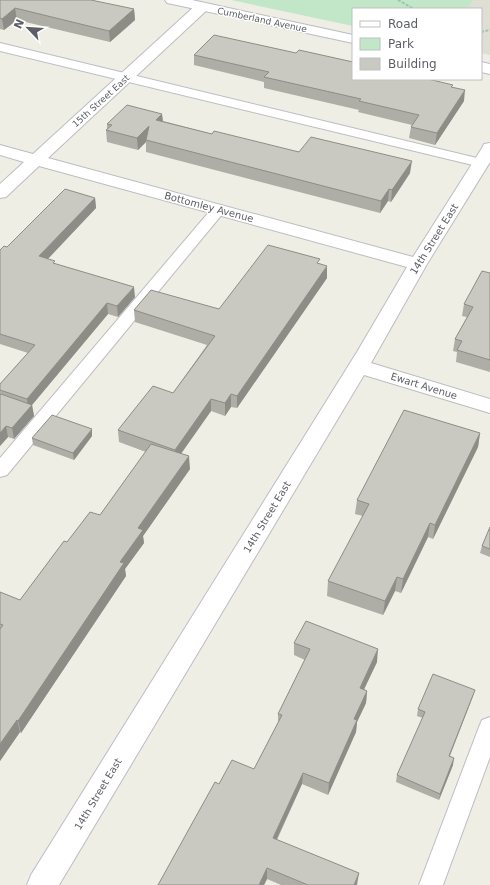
<svg xmlns="http://www.w3.org/2000/svg" width="490" height="885" font-family="'DejaVu Sans',sans-serif">
<rect width="100%" height="100%" fill="#efeee5"/>
<path fill="#dfded3" d="M248,0H490V55L481,53V9H353Z"/>
<path fill="#c2e6c8" d="M231,0H473L466,9H353V26Z"/>
<g fill="none" stroke-linecap="round" stroke-linejoin="round">
<g stroke="#bcbdc3" stroke-width="2">
<g id="service">
<path d="M0,43L481,159L486,160L488,163L486,166L481,167L0,51Z"/>
<path d="M219,205L224,206L226,209L224,212L7,475L0,477V458L214,206Z"/>
<path d="M490,717V757L443,885H419L479,727L482,720Z"/>
</g>
</g>
<g stroke="#bcbdc3" stroke-width="2">
<path id="minor" d="M202,3L207,4L209,7L207,10L48,158L413,257L482,148L484,144L490,143V162L427,264L371,363L490,399V413L364,375L59,885H27L31,875L357,352L407,267L39,166L6,197L0,198V184L24,162L0,155V145L33,154L197,4Z"/>
</g>
<g stroke="#babcc2" stroke-width="2">
<g id="secondary">
<path d="M165,0H192L353,35V43L172,4L167,3Z"/>
<path d="M481,62L490,64V74L481,72Z"/>
</g>
</g>
<g stroke="#9bc6af" stroke-width="2" stroke-dasharray="3 1.5" stroke-linecap="butt">
<path d="M398,0L414,9"/>
<path d="M481,32L490,30"/>
</g>
<use href="#service" fill="#fff" fill-rule="evenodd"/>
<use href="#minor" fill="#fff" fill-rule="evenodd"/>
<use href="#secondary" fill="#fff" fill-rule="evenodd"/>
</g>
<g fill="#aeada6">
<path d="M0,0L134,9L135,20L110,42L17,20L4,30L0,29Z"/>
<path d="M194,55L452,88L464,101L435,145L409,138L411,127L412,125L358,112L359,110L264,88V82L194,65Z"/>
<path d="M162,114L163,121L212,134L299,152L410,173L391,202L388,201L380,213L146,152V142L138,150L107,142L106,130L107,129V124Z"/>
<path d="M95,198L96,208L48,259L56,264L135,297L118,317L108,314L32,405L34,416L14,439L8,437L0,446V384L28,353L0,344V250L7,247Z"/>
<path d="M320,263L327,278L237,408L231,407L225,416L211,411L181,454L190,469L143,536L144,543L125,569L126,576L21,733L20,732L0,761V592L20,600L67,542L100,515L146,452L119,442L118,430L173,393L207,345L135,322L134,310L219,309Z"/>
<path d="M490,273V372L456,362L457,352L453,351L455,339L467,317L462,316L464,304Z"/>
<path d="M480,433L478,447L433,539L428,537L401,593L395,591L383,615L327,596L328,581L363,516L355,514L357,500Z"/>
<path d="M92,436L74,460L33,445L32,438Z"/>
<path d="M490,527V557L480,553L482,546Z"/>
<path d="M294,643L377,662L364,689L367,691L366,703L357,722L356,732L328,795L302,784L277,840L357,885H281L267,879L264,885H158L219,784L254,769L278,723V714L305,660L294,655Z"/>
<path d="M473,696L450,756L453,765L439,800L396,782L397,775L423,718L417,716L418,709Z"/>
</g>
<g fill="#8d8d87">
<path d="M15,8L17,20L4,30L2,19Z"/>
<path d="M134,9L135,20L110,42L109,31Z"/>
<path d="M465,90L464,101L435,145L437,133Z"/>
<path d="M162,114L163,125L156,120Z"/>
<path d="M149,126L146,140V142L138,150L137,138Z"/>
<path d="M412,161L410,173L391,202L392,190Z"/>
<path d="M389,189L388,201L380,213L381,201Z"/>
<path d="M95,198L96,208L40,267L39,256Z"/>
<path d="M327,266V278L237,408V396Z"/>
<path d="M134,287L135,297L118,317L117,306Z"/>
<path d="M107,303L108,314L32,405L34,416L14,439L12,428L28,409L27,399Z"/>
<path d="M231,394V407L225,416V403Z"/>
<path d="M211,399V411L175,462V450Z"/>
<path d="M6,426L8,437L0,446V433Z"/>
<path d="M92,429V436L74,460L73,453Z"/>
<path d="M480,433L478,447L433,539L435,525Z"/>
<path d="M189,456L190,469L143,536L144,543L125,569L126,576L21,733L18,721L120,562L138,528Z"/>
<path d="M430,523L428,537L401,593L403,579Z"/>
<path d="M397,577L395,591L383,615L385,601Z"/>
<path d="M378,649L377,662L359,700L360,688Z"/>
<path d="M475,690L473,696L447,762L449,756Z"/>
<path d="M367,691L366,703L357,722L356,732L328,795L329,783L354,719Z"/>
<path d="M17,720L20,732L0,761V744Z"/>
<path d="M454,758L453,765L439,800L440,794Z"/>
<path d="M303,773L302,784L272,849L273,838Z"/>
<path d="M267,868V879L264,885H259Z"/>
<path d="M359,873L357,885H354Z"/>
</g>
<g fill="#cac9c1" stroke="#8d8d87">
<path d="M0,0H91L134,9L109,31L15,8L2,19L0,18Z"/>
<path d="M214,35L296,53L299,50L353,62V79H428L453,85L451,87L465,90L437,133L411,127L419,115L359,101L361,99L264,77L269,72L194,55Z"/>
<path d="M127,105L162,114L156,120L212,134L214,131L299,152L311,137L412,161L392,190L389,189L381,201L146,140L149,126L137,138L106,130L112,125L107,124Z"/>
<path d="M65,189L95,198L39,256L55,261L53,263L134,287L117,306L107,303L27,399L0,390V384L35,345L0,334V250L4,246L7,247Z"/>
<path d="M268,245L320,259L317,263L327,266L237,396L231,394L225,403L211,399L175,450L118,430L153,386L173,393L215,336L134,310L151,290L219,309Z"/>
<path d="M482,271L490,273V360L457,350L462,341L455,339L473,307L464,304Z"/>
<path d="M1,394L32,405L12,428L6,426L0,433V395Z"/>
<path d="M404,410L480,433L435,525L430,523L403,579L397,577L385,601L328,581L369,504L357,500Z"/>
<path d="M52,415L92,429L73,453L32,438Z"/>
<path d="M151,444L189,456L138,528L143,530L120,562L124,563L18,721L17,720L0,744V629L3,625L0,624V592L20,600L64,541L67,542L90,512L100,515Z"/>
<path d="M490,527V549L482,546Z"/>
<path d="M306,621L378,649L360,688L367,691L354,719L357,720L329,783L303,773L273,838L359,873L354,885H308L267,868L259,885H158L215,782L219,784L232,760L254,769L282,715L278,714L310,649L294,643Z"/>
<path d="M433,674L475,690L449,756L454,758L440,794L397,775L425,712L418,709Z"/>
</g>
<g text-anchor="middle" dominant-baseline="central" stroke-width="3" stroke-linejoin="round" paint-order="stroke">
<g font-size="9" fill="#5c5f65" stroke="#fff">
<text transform="translate(262 20) rotate(12)">Cumberland Avenue</text>
<text transform="translate(101 101) rotate(-42)">15th Street East</text>
</g>
<g font-size="10" fill="#5c5f65" stroke="#fff">
<text transform="translate(209 207) rotate(15)">Bottomley Avenue</text>
<text transform="translate(434 239) rotate(-58)">14th Street East</text>
<text transform="translate(424 386) rotate(17)">Ewart Avenue</text>
<text transform="translate(267 517) rotate(-59)">14th Street East</text>
<text transform="translate(98 794) rotate(-59)">14th Street East</text>
</g>
</g>
<rect x="352" y="8" width="130" height="72" fill="#ffffff" stroke="#bebfc1"/>
<rect x="360" y="21" width="20" height="6" fill="#ffffff" stroke="#bebfc1"/>
<text x="388" y="28" font-size="12" fill="#5c5f65">Road</text>
<rect x="360" y="38" width="20" height="12" fill="#c2e6c8" stroke="#bebfc1"/>
<text x="388" y="48" font-size="12" fill="#5c5f65">Park</text>
<rect x="360" y="58" width="20" height="12" fill="#cac9c1" stroke="#bebfc1"/>
<text x="388" y="68" font-size="12" fill="#5c5f65">Building</text>
<g transform="translate(28 28) rotate(295)" stroke="#ffffff" stroke-width="3" paint-order="stroke">
<path d="M0-3L7 15L0 10L-7 15Z" fill="#5c5f65"/>
<text y="-6" font-size="11" font-weight="bold" text-anchor="middle" fill="#5c5f65">N</text>
</g>
</svg>
